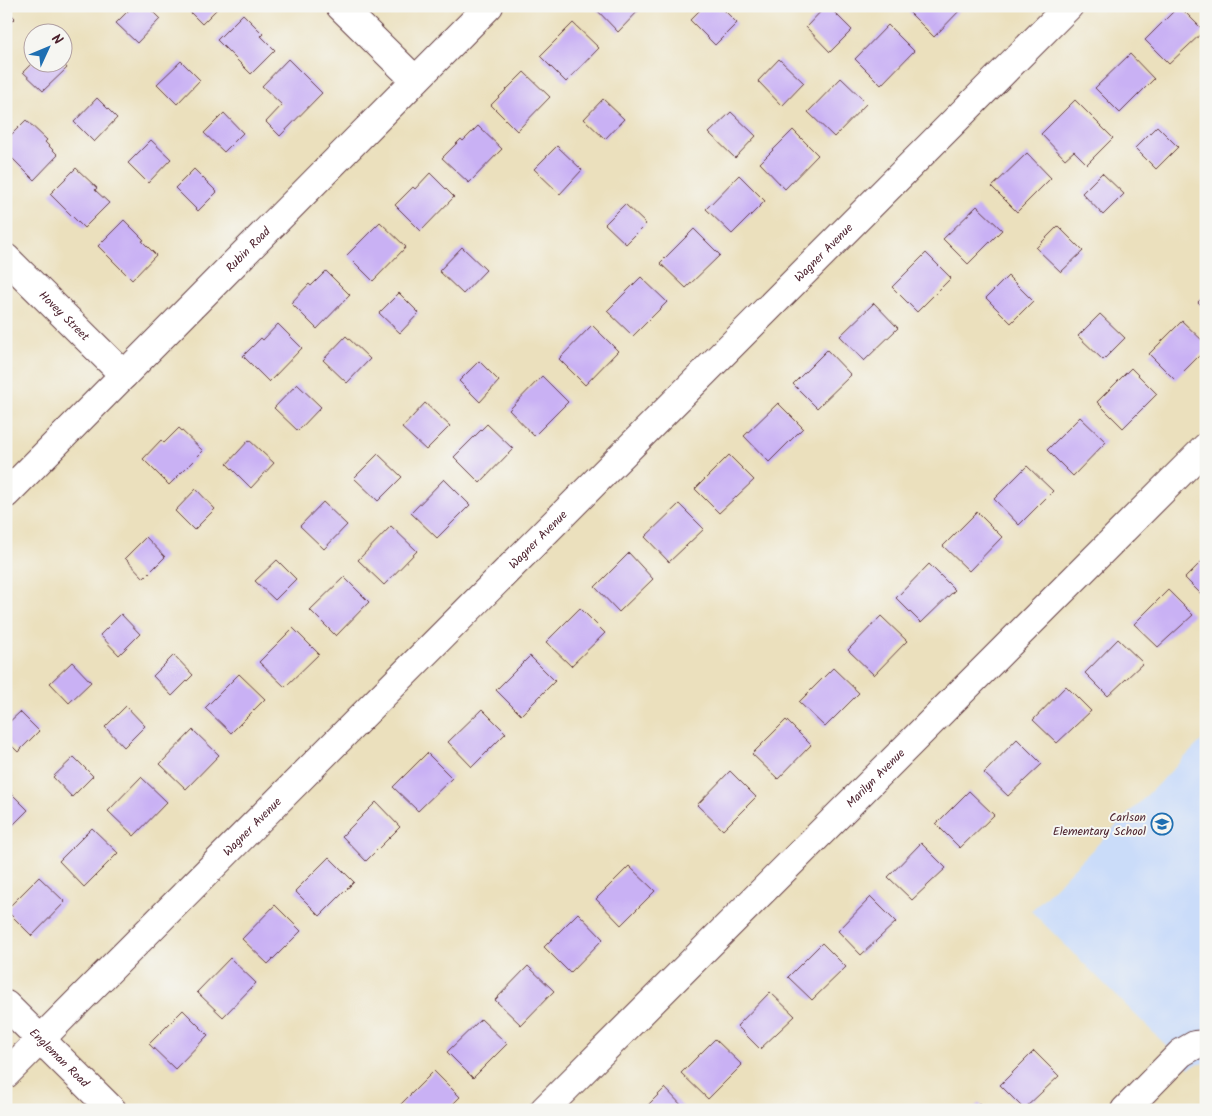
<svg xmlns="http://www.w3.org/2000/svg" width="1212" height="1116" font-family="Kalam,sans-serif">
<rect width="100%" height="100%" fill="#f6f6f2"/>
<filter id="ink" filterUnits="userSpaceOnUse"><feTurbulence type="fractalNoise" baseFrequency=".02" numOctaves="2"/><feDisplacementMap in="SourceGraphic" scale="10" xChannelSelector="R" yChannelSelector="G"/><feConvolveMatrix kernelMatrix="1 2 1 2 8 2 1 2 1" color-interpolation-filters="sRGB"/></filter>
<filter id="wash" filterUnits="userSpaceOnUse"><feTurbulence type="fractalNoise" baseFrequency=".0096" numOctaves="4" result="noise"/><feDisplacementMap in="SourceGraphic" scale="20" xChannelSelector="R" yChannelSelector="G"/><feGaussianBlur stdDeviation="1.12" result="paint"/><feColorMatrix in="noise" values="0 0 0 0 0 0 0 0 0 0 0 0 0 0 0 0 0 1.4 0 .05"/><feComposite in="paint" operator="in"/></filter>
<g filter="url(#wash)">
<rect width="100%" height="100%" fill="#ebe0bd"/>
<path fill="#cadcf9" d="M1206,736V1063L1196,1065L1189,1068L1031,911Z"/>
<g id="blocks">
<g fill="#c9b1f4">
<path d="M133,6H147L160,19L137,43L116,23Z"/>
<path d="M184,6H220L202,24Z"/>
<path d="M593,6H643L618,32Z"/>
<path d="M704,6H720L737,23L715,45L690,20Z"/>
<path d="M826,6H828L852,30L830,52L806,27Z"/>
<path d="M913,6H964L934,37L908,11Z"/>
<path d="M1179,6L1204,31L1169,64L1145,40Z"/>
<path d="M6,9L15,18L6,27Z"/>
<path d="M243,14L263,34L261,36L275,50L251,74L217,40Z"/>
<path d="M573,23L599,48L566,82L540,56Z"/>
<path d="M888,25L914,51L881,85L855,59Z"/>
<path d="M1130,54L1154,79L1120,113L1095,88Z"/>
<path d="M288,59L322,93L280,136L266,122L282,105L262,86Z"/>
<path d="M779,59L804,83L782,106L758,81Z"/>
<path d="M181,61L200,80L177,104L157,84Z"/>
<path d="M33,62H62L67,68L43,91L23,72Z"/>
<path d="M524,72L550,97L517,131L491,105Z"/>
<path d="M841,78L867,103L834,137L808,112Z"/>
<path d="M97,98L117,118L94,142L74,122Z"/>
<path d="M603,99L624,119L605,139L584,119Z"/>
<path d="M1075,100L1113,138L1087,164L1074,151L1065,159L1041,134Z"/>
<path d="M731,112L756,136L735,158L709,133Z"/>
<path d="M224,113L243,133L224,152L204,133Z"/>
<path d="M26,120L47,140L45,142L58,155L34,180L6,152V140Z"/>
<path d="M478,126L502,149L469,183L442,158L461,139L463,141Z"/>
<path d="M1157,126L1178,147L1156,169L1135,148Z"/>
<path d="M793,130L818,155L785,189L760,163Z"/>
<path d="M151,140L171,159L148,183L128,163Z"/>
<path d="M557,146L582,170L560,194L534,169Z"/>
<path d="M1027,153L1051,178L1017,212L992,187Z"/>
<path d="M76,168L97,188L95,190L109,203L84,228L50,194Z"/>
<path d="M194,169L217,192L198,211L175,188Z"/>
<path d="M430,173L454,197L421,231L395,205L413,187L415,189Z"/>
<path d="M1102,173L1124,194L1103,215L1082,193Z"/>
<path d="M739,175L765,201L732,234L706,209Z"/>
<path d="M625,204L646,224L626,244L605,224Z"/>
<path d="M977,206L1002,230L968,264L943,239Z"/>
<path d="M124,220L144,240L142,241L156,255L132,280L98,246Z"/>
<path d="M380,222L406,247L373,281L347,255Z"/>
<path d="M1058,226L1083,251L1061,272L1036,248Z"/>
<path d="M694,229L720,255L686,288L660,263Z"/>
<path d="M462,247L486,270L463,294L439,271Z"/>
<path d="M926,253L951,278L917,312L892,287Z"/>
<path d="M326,271L350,295L317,329L291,303L309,284L311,286Z"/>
<path d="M1008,276L1033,301L1011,323L986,298Z"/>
<path d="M641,277L667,302L633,336L607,311Z"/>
<path d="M399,293L419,313L400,333L379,313Z"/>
<path d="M1206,294V310L1198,302Z"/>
<path d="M874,303L898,328L864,361L840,336Z"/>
<path d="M1100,314L1125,338L1103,360L1078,336Z"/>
<path d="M1182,321L1206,344V349L1175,380L1149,354Z"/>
<path d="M278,324L302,348L269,382L243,356L261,338L263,340Z"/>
<path d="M592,325L618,351L585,385L559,359Z"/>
<path d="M346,336L370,359L347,383L323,360Z"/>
<path d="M827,350L851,375L817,408L793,384Z"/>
<path d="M479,361L499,381L480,402L459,381Z"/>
<path d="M1131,368L1157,394L1123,428L1097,402Z"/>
<path d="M542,376L568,402L534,436L509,410Z"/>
<path d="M297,384L321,407L298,431L274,408Z"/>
<path d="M425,403L450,426L426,450L402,428Z"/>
<path d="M778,403L803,428L769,462L744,436Z"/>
<path d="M1080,417L1106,442L1073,476L1047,450Z"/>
<path d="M487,424L513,449L480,483L454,457Z"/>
<path d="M179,428L203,451L169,485L143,459L161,440L164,443Z"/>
<path d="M249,440L274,463L251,488L227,464Z"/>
<path d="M378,454L402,477L378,501L354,478Z"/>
<path d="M729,455L754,480L719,513L695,489Z"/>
<path d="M1027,466L1053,491L1019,525L994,499Z"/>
<path d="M444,479L470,505L437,538L411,513Z"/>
<path d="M196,489L215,509L194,530L175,511Z"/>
<path d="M323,502L347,525L324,549L300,526Z"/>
<path d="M679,504L704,529L669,562L645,537Z"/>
<path d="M977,512L1002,537L969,571L943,546Z"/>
<path d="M391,526L417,551L384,585L358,560Z"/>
<path d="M146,537L165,557L144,578L125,558Z"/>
<path d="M629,553L653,579L619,612L595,587Z"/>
<path d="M1206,557V599L1185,578Z"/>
<path d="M277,560L296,579L275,600L255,581Z"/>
<path d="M929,564L955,590L921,623L896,598Z"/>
<path d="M344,577L369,602L336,636L310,610Z"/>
<path d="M1168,590L1193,615L1158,647L1134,624Z"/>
<path d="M580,608L605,633L571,666L546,642Z"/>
<path d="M121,614L140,634L119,655L100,635Z"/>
<path d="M881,616L907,641L874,675L848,650Z"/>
<path d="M293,628L319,654L285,687L259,662Z"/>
<path d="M1118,639L1143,663L1108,696L1085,673Z"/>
<path d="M174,655L193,675L172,696L153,676Z"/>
<path d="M530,656L555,681L521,715L496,690Z"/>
<path d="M72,662L91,682L69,703L50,683Z"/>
<path d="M833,668L859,693L825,727L799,702Z"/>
<path d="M239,674L265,699L231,733L205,708Z"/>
<path d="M1066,686L1091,711L1057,743L1033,720Z"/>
<path d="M126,706L145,726L124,747L105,727Z"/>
<path d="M482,709L506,733L472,767L448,742Z"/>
<path d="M20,712L39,731L18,752L6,740V725Z"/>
<path d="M786,720L811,745L778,779L752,754Z"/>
<path d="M193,730L219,755L186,789L160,764Z"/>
<path d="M1017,739L1042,764L1008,796L984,773Z"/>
<path d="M427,753L452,778L418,811L393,787Z"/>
<path d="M74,757L93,776L72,797L53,777Z"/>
<path d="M730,771L756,797L723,830L697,805Z"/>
<path d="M141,777L167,802L134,836L108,811Z"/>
<path d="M9,791L28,810L6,832V794Z"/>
<path d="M969,791L994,815L960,848L936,824Z"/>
<path d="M376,802L400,827L366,861L342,836Z"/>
<path d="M92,828L118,853L84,887L59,861Z"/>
<path d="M921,843L946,868L912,900L888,877Z"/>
<path d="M329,857L354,882L320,916L295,891Z"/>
<path d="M629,866L655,891L621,925L596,899Z"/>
<path d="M39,877L65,902L32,936L6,910Z"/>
<path d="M871,897L896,922L861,955L838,931Z"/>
<path d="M275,905L301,931L268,964L242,939Z"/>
<path d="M578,913L603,939L570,973L544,947Z"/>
<path d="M822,943L846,967L812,1000L788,977Z"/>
<path d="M230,958L256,983L223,1017L197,992Z"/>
<path d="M528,966L554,991L521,1025L495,1000Z"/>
<path d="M770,992L795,1016L760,1049L737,1026Z"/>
<path d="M183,1010L208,1035L175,1069L149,1044Z"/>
<path d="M481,1019L507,1044L473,1078L447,1052Z"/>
<path d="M715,1039L742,1065L708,1099L681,1073Z"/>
<path d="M1034,1051L1059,1076L1024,1109L1000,1085Z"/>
<path d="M434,1071L460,1097L447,1110H405L400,1105Z"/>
<path d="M665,1088L686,1110H643Z"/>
<path d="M979,1103L985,1110H972Z"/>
</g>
</g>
</g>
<g filter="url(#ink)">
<use href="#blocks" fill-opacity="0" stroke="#623c41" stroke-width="1"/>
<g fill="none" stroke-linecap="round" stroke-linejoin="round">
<g stroke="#623c41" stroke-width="30">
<g id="minor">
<path d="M340,6L415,80"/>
<path id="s1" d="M6,258L124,375"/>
<path id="s2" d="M6,494L489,6"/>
<path id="s3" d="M6,1005L112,1110"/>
<path id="s4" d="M6,1074L1069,6"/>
<path id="s5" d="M544,1110L1206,447"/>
<path d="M1125,1110L1181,1053L1195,1045L1206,1044"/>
</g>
</g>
<use href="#minor" stroke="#fff" stroke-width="28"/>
</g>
</g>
<defs>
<g id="school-ring" transform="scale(1.125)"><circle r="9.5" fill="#f6f6f2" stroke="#1f6fb2" stroke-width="1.5"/><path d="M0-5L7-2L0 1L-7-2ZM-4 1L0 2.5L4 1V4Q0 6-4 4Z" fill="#1f6fb2"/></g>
</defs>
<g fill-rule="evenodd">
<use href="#school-ring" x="1162" y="824"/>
</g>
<g text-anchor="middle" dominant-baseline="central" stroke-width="4" stroke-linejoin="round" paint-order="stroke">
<g font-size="12" fill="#4a1f2b" stroke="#f6f6f2">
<text stroke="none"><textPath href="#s2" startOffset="344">Rubin Road</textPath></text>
<text stroke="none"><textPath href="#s4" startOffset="1159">Wagner Avenue</textPath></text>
<text stroke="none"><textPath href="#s1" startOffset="82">Hovey Street</textPath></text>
<text stroke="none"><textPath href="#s4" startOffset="754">Wagner Avenue</textPath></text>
<text stroke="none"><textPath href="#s5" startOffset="469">Marilyn Avenue</textPath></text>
<text stroke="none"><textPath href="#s4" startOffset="349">Wagner Avenue</textPath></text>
<text stroke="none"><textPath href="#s3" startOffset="75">Engleman Road</textPath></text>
</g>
<g font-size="12" fill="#4a1f2b" stroke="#f6f6f2" text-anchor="end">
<text x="1146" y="817">Carlson<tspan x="1146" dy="14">Elementary School</tspan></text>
</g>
</g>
<rect width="1212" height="1116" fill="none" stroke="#f6f6f2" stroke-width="25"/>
<g transform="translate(48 48) rotate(46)"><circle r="24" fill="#f6f6f2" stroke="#b1a0a2"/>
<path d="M0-4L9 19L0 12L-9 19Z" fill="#1f6fb2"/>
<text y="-8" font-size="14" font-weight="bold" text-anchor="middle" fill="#4a1f2b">N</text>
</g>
</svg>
